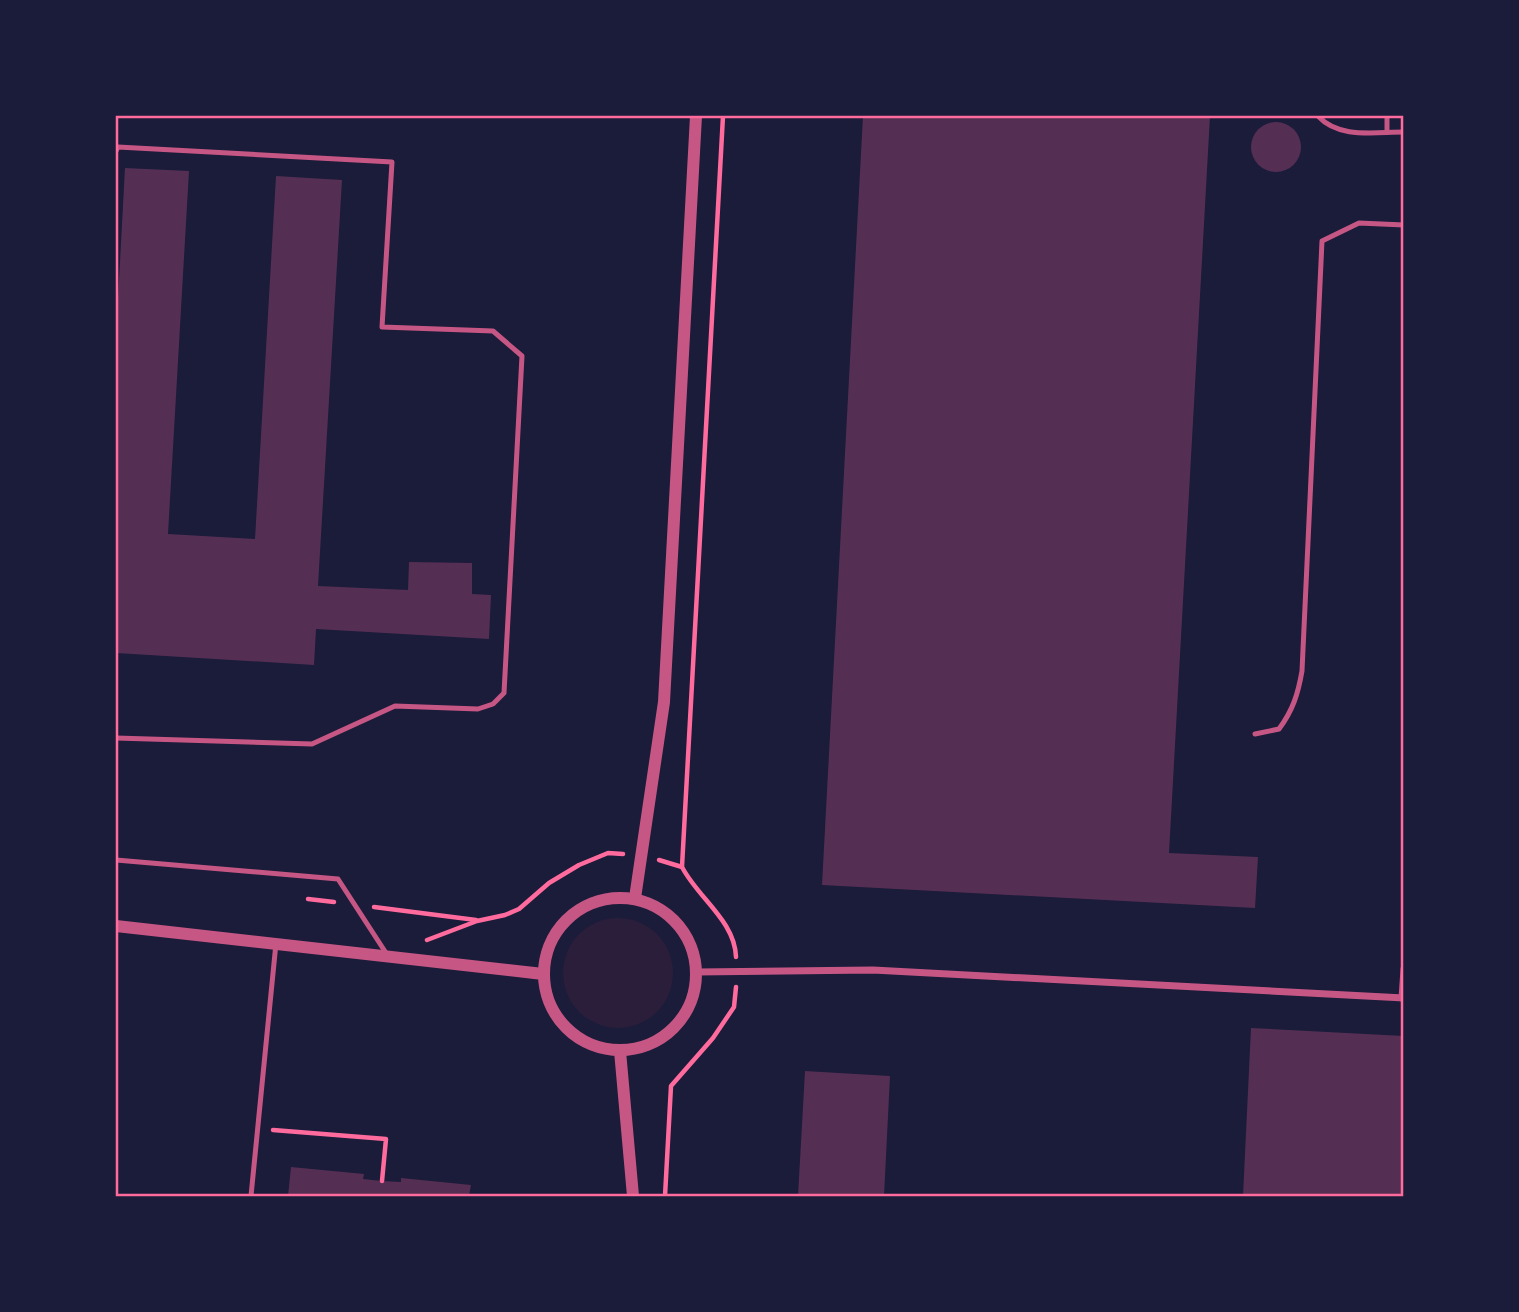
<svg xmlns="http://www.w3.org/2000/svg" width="1519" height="1312" font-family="Figtree,sans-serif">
<rect width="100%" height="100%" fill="#1b1b3a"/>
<circle fill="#2a1e3b" cx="618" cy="973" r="55"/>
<g fill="#542f53">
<path d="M863,116H1210L1169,853L1258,857L1255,908L822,885Z"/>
<circle cx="1276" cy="147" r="25"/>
<path d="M125,168L189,171L168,534L255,539L276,176L342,180L318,586L408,590L409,562L472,563V594L491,595L489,639L316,629L314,665L116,653V337Z"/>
<path d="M1251,1028L1404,1036V1196H1243Z"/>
<path d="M805,1071L890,1076L884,1196H798Z"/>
<path d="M291,1167L364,1174L363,1179L382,1181L401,1182V1178L471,1185L469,1196H288Z"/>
</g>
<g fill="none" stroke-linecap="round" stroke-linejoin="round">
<g stroke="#ff6b9d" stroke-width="4.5">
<path d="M723,116L682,867C698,898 735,921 736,957"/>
<path d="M659,860L682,867"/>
<path d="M308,899L334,902"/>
<path d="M374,907L476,920"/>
<path d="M427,940L477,921L505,915L519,909L549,883L579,865L608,853L623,854"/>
<path d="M273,1130L386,1139L382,1181"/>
<path d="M665,1196L671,1086L713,1038L734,1007L736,987"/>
</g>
<g stroke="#c65784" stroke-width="5">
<path d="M1318,116C1339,139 1374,132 1404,132"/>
<path d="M1387,132V116"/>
<path d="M116,151L118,147L392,162L382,327L493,331L522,356L504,693L493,704L478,709L395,706L312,744L116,738"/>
<path d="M1255,734L1279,729C1293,710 1298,694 1302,671L1322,241L1359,223L1404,225"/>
<path d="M116,860L338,879L386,953"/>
<path d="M251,1196L276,943"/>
</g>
<g stroke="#c65784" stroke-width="7">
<path d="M697,972L873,970L1404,998"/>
<path d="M1402,998L1404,969"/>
</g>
<g stroke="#c65784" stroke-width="12">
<circle cx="620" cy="974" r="76"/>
<path d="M635,898L664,702L696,116"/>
<path d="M116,926L543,974"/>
<path d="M620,1051L633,1196"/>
</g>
</g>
<rect width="1519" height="1312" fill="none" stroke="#1b1b3a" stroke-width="234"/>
<rect x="117" y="117" width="1285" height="1078" fill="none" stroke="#ff6b9d" stroke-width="2.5"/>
</svg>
